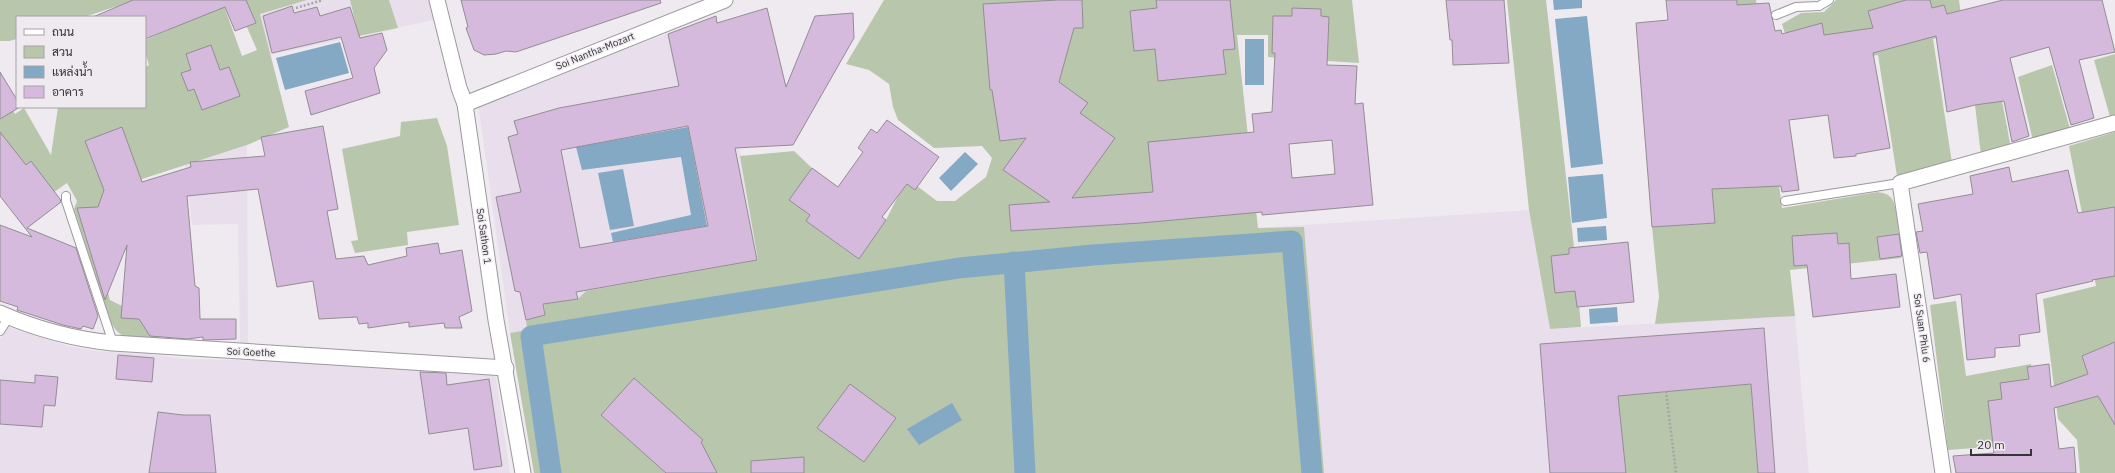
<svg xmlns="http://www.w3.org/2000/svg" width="2115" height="473" font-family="'IBM Plex Sans',Sarabun,sans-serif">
<rect width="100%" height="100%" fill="#efeaf0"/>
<g fill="#e9dfec">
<path d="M307,0H429L434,20L270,55L260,14Z"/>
<path d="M716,16L764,288L1258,228L1529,210L1550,329L1795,316L1809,473H534L510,333L478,103Z"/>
<path d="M247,145L248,346L240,344L238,224L192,225L185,165Z"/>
<path d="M8,327L68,346L97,351L157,355L183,359L333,362L492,373L496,377L510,473H0V339Z"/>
</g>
<g fill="#b8c7ab">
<path d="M0,0H136L84,17H17V39L9,41H0Z"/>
<path d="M235,0H307L260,14L289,127L247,145L142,179L144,195L85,214L110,300L144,317L158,322L161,340C137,339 122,344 110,321L74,209L77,201L67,183L47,197L0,138V88L15,114L24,108L51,155L58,107H145V67L149,65L145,52V40L224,6L242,56L257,50Z"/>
<path d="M350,0H389L398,28L359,36Z"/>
<path d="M884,0H1352L1359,63L1268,57V35H1237L1258,228L1304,227L1324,473H534L510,333L527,330L526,320L545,315L544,303L578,299L586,291L758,260L740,156L794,151L812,168L815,207L806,221L859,259L886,220L898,196L907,184L917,186L937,201H955L986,177L992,158L982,146L934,148L898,120L893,107L889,84L869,70L846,64Z"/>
<path d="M1507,0H1546L1574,247L1581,327L1550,329L1529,210Z"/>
<path d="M1737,0H1756L1782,208L1878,192C1883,193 1889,194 1892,199C1898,207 1900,247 1901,258L1790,270L1795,316L1655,324L1659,297L1652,227L1715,223L1712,189L1753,187Z"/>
<path d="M1836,0H1959L1963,30L1933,39L1952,163L1897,176L1878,55L1805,69L1787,40L1782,24L1801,13L1824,12Z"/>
<path d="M2115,54V115L2110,117L2094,60Z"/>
<path d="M2052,65L2070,129L2033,141L2018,77Z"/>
<path d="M2002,101L2011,148L1981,155L1975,105Z"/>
<path d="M437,118L447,146L459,225L407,232L408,245L355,253L351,241L358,240L342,149L400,136L401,122Z"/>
<path d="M2115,132V342L2082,356L2088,374L2070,381L2098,396L2115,409V473H2080L2077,440L2058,419L2043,299L2096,286L2069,146Z"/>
<path d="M1956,301L1966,376L2031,364L2035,400L2002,446L1948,450L1930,305Z"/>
<path d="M1751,384L1758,473H1626L1618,396Z"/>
</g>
<g fill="#83a9c4">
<path d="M1553,0H1582V8L1554,10Z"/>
<path d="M1587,16L1603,164L1571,168L1555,19Z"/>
<rect x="1245" y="39" width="19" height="46"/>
<path d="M340,42L349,73L285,90L276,58Z"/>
<path d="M688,127L707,226L613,242L611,233L691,215L681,157L582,170L576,147Z"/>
<path d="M965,152L978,164L951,191L939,178Z"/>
<path d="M623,169L634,226L610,230L598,173Z"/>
<path d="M1603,174L1607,218L1572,223L1568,177Z"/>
<path d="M1606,226L1607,240L1578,242L1577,228Z"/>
<path d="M1617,307L1618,322L1590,324L1589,309Z"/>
<path d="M952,403L962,420L919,445L907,429Z"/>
</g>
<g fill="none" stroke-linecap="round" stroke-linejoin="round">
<g stroke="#83a9c4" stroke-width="21">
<path d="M1014,262L1025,473"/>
<path d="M551,473L531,336L959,268L1093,255L1292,241L1312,473"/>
</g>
</g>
<g fill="#d6badd" stroke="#928d93" fill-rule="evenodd">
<path d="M133,0H246L256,23L235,31L225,7L145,39V17H93Z"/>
<path d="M461,0H660L661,3L516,52L506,51L496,54L484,55L474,50L466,28L468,27Z"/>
<path d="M1058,0H1082L1083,28H1074L1059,82L1088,103L1080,113L1115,138L1072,198L1153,192L1148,142L1254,132L1252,114L1272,112L1275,53H1272L1273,16H1292V8L1321,9V16L1329,17L1327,65L1357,66L1355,104L1363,103L1373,205L1262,215V212L1141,223L1011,231L1009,205L1050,202L1003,170L1026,138L1000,141L992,90H990L983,4ZM1332,140L1335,174L1292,178L1289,144Z"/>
<path d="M1156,0H1230L1235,49L1223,50L1226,74L1158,81L1155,49L1134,51L1130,11L1157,8Z"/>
<path d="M1446,0H1504L1509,63L1453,65L1452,40H1450Z"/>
<path d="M1666,0H1737V5L1769,3L1775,31L1781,30L1782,34L1822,23L1824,35L1873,28L1868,11L1906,0H1930L1932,8L1944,5L1947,14L2003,0H2102L2115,52L2079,60L2094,118L2071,125L2049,47L2010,58L2029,136L2012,142L2004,101L1975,105L1947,112L1936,36L1873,53L1890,148L1856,154V156L1834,158L1828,115L1789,120L1799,190L1782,192L1781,186L1712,189L1715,223L1652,227L1636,23L1668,20Z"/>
<path d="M292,6L294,13L317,7L320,16L350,7L360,38L382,33L387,50L374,68L380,93L311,115L305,91L353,78L341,37L272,53L263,16Z"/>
<path d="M767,8L786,87L815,16L853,13L854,38L793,145L735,148L757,260L576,292L578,299L543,304L545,315L526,320L520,292L515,291L496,197L521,192L508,137L518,134L514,121L559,108L679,86L668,34L716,16L717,23ZM688,126L708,226L580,248L561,150Z"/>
<path d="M211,45L220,70L229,67L240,96L202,110L194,89L188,91L181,73L191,70L186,54Z"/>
<path d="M0,72L17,100V107H20L0,119Z"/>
<path d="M887,120L939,157L915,190L907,184L882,217L886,220L859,259L806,221L810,215L789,200L812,168L838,187L863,152L858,148L871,129L877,133Z"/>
<path d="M323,126L338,209L327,211L336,259L364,256L368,265L407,256L406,248L438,243L440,254L462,250L472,311L459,317L462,328H445L444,323L409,327V322L368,328V323L359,324L357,317L319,319L313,281L277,287L258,189L187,196L195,286L199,288L200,319H236V339L203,340V337L187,339L150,336L139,319L121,318L127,245L105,300L77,208L98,207L104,190L85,141L122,127L142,182L191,167L190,162L265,156L261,137Z"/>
<path d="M0,132L26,165L31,161L60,199L61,202L27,228L76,248L98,316L93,329L83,326L81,329L63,325L17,310L18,307L0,301V225L32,237L0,196Z"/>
<path d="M2009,167L2012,182L2068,170L2078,213L2115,207V276L2092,280L2093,281L2036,294L2040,332L2019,335L2020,346L1995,348V357L1967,360L1961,294L1934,299L1927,252L1920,253L1916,232L1923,231L1918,204L1973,194L1970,176Z"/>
<path d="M1837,233L1838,244L1849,243L1851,279L1896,274L1900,307L1813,317L1807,265L1794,266L1792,236Z"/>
<path d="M1899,234L1902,256L1880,259L1877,237Z"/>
<path d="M1628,242L1634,302L1577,307L1575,291L1555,293L1551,256L1569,254V248Z"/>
<path d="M1764,328L1775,473H1758L1751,384L1618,396L1626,473H1550L1540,344Z"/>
<path d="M2115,342V425L2098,396L2054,408L2059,449L2074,447L2076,473H1956L1953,456L1994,453L1988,401L2002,399L2000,383L2029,379L2027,367L2049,364L2051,387L2088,374L2082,356Z"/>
<path d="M118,355L154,358L152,382L116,379Z"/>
<path d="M420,372L446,373L447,385L489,379L502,466L474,470L468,428L429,434Z"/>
<path d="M35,375L58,377L55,406L44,405L42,427L0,424V380L35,383Z"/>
<path d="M634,378L703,440L701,442L717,473H666L601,415Z"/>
<path d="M850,384L896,418L864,462L817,428Z"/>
<path d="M158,412L183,415H210L216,473H149Z"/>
<path d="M804,457V473H751V461Z"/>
</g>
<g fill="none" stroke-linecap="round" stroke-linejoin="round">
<g stroke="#9d989e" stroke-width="10">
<g id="lane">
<path d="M1776,15L1796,7L1819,6L1829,0"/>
<path d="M66,196V201L113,343"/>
<path d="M1785,201L1900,183"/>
<path d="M0,331L9,317"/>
</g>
</g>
<g stroke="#9d989e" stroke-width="17">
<g id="street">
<path d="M437,0L459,88L465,104L496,320L523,473"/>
<path d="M465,104L725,0"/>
<path d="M0,313C36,329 74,339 113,343L506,368"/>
<path d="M1943,473L1900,183L2115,123"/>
</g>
</g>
<g stroke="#a7a3a8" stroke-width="2.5" stroke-dasharray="2 2" stroke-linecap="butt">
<path d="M296,8L323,0"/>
<path d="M1666,391L1676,473"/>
</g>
<use href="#lane" stroke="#fff" stroke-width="8"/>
<use href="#street" stroke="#fff" stroke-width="15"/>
</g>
<g text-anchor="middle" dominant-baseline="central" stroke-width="3" stroke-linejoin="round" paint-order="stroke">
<g font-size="10" fill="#353436" stroke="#efeaf0">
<text transform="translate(595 51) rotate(-22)">Soi Nantha-Mozart</text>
<text transform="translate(484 236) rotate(82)">Soi Sathon 1</text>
<text transform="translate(1922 328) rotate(82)">Soi Suan Phlu 6</text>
<text transform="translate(251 352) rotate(2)">Soi Goethe</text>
</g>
</g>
<rect x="16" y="16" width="130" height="92" fill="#efeaf0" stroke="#a5a1a6"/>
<rect x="24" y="29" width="20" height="6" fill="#ffffff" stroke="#a5a1a6"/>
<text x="52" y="36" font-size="12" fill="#353436">ถนน</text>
<rect x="24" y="46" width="20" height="12" fill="#b8c7ab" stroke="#a5a1a6"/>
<text x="52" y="56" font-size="12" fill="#353436">สวน</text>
<rect x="24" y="66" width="20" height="12" fill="#83a9c4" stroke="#a5a1a6"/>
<text x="52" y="76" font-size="12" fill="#353436">แหล่งน้ำ</text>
<rect x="24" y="86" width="20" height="12" fill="#d6badd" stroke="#a5a1a6"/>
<text x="52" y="96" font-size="12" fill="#353436">อาคาร</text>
<path d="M1971 449v6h60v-6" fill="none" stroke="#353436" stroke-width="2"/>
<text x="1977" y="449" font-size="12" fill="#353436" stroke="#efeaf0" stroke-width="3" paint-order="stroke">20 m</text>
</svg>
